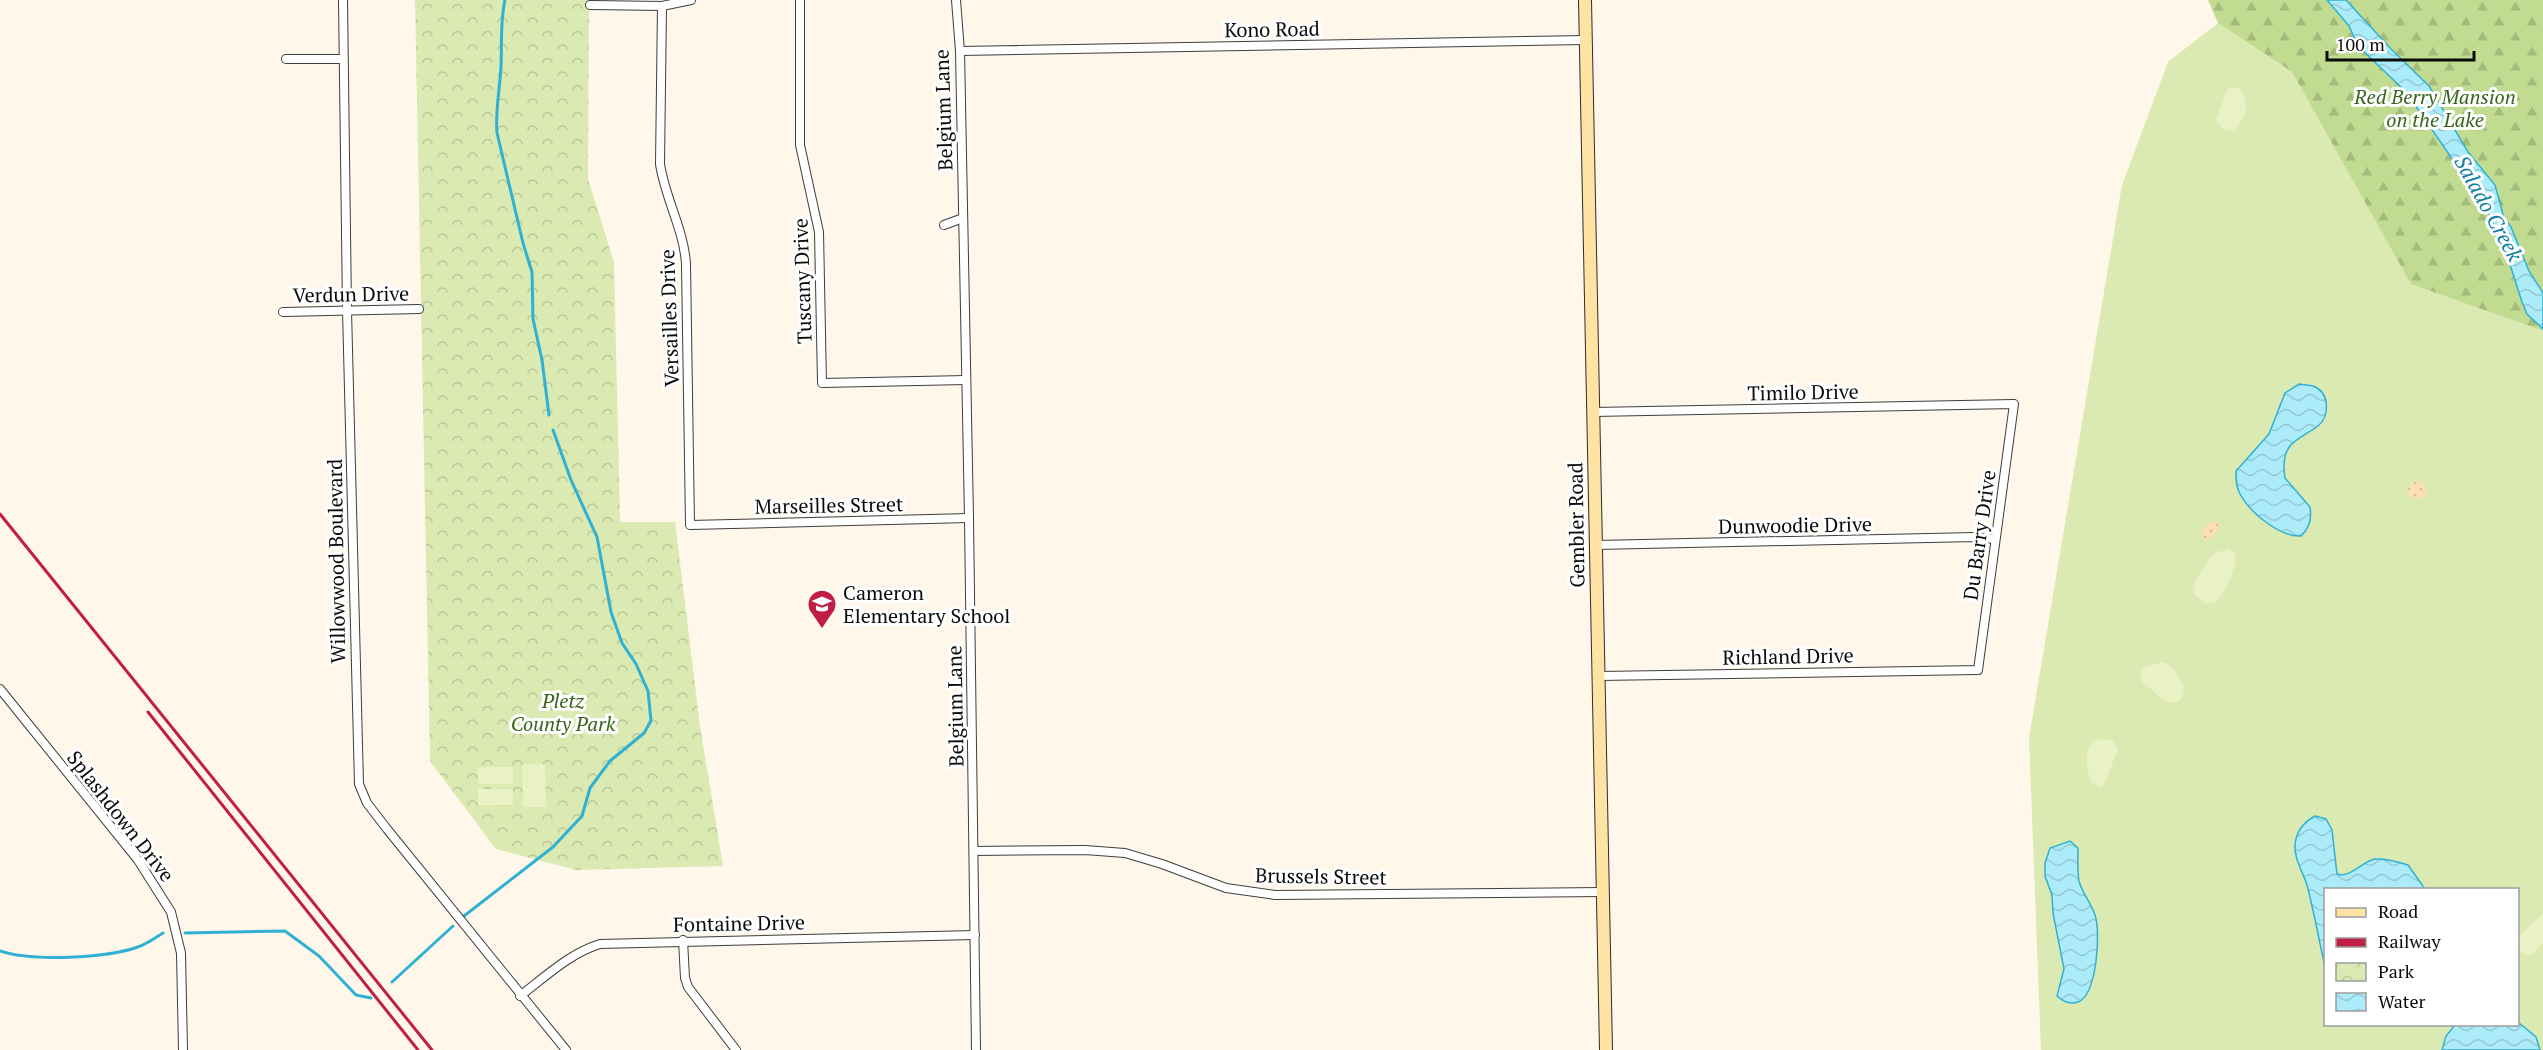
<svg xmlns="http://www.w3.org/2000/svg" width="2543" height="1050" font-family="'PT Serif',serif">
<defs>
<pattern id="forest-firs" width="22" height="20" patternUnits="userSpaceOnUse" patternTransform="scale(1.5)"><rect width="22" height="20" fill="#c1dc91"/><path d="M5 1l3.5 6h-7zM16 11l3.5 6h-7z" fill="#a4bb7c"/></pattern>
<pattern id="sand-dots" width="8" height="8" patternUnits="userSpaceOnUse" patternTransform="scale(1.5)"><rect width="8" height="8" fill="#fddfb3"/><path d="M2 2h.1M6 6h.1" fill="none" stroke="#d8be99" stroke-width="1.8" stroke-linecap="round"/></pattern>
<pattern id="park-crowns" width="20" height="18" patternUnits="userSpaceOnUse" patternTransform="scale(1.5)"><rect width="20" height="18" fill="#daeab2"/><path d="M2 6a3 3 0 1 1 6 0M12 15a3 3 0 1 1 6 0" fill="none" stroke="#bac798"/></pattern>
<pattern id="water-waves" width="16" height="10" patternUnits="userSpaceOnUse" patternTransform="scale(1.5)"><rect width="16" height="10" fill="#acebf9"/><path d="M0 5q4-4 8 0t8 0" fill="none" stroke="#93c8d4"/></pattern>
</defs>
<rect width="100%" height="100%" fill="#fff7ea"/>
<path fill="#daeab2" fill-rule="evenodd" d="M2218,23L2292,72L2412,284L2543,331V1050H2041L2029,738L2122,185L2168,62ZM2326,890H2518V1024H2326Z"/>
<path fill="url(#forest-firs)" d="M2208,0H2543V331L2411,284L2292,72L2218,23Z"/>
<g fill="url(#sand-dots)">
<circle cx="2417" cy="490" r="9"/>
<path d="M2212,521L2218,523V529L2211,538L2204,541L2201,531Z"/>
</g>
<path fill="url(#park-crowns)" d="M415,0H589L588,179L614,262L620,522H675L700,726L723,866L576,870L496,849L430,761Z"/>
<g fill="#eaf1c4">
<path d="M2228,87L2241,89C2250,107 2246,117 2233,131C2224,131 2220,127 2216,120Z"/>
<path d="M2229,549L2235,554C2238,565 2225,594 2216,602L2205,604L2193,592L2196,580L2211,557L2215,553Z"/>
<path d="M2162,662C2180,666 2198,707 2166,702L2142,682L2141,672L2144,667Z"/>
<path d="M2099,739L2112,740L2118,749L2104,785L2101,787L2090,782L2086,758L2090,745Z"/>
<path d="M545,764L546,807H523L522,765Z"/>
<rect x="478" y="767" width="35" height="17"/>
<rect x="478" y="789" width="35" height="16"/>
<path d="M2543,913V943L2532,955L2523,954L2519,948V936Z"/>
</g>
<g fill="url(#water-waves)" stroke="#30b1d3" stroke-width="1.5">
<path d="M2327,0H2346L2391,49L2429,86L2468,152L2495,185L2504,218L2511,227L2529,271L2543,293V329L2527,314L2522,302L2507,255L2479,192L2453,160L2406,92L2358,46L2349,26Z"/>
<path d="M2299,384C2303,385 2309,385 2313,386C2330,392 2330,416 2318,426C2309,433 2298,437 2290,446C2283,455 2283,466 2285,478L2310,507C2312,519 2310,528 2301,536C2280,537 2250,513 2240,494C2236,487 2236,479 2236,471L2269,434L2285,393Z"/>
<path d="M2315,816L2326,819L2332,830L2337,874C2349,879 2363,861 2375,859C2386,858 2398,862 2408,865L2425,889L2326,890L2325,967C2319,940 2314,912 2307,885C2303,872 2294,859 2295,845C2296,832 2304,822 2315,816Z"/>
<path d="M2070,841L2078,848C2078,859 2077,871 2079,881C2082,893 2091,903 2095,915C2101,932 2097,995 2078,1002C2070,1005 2062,1001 2057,996L2064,969L2053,913L2052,895L2045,876V863L2050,848Z"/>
<path d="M2518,1022L2536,1037L2540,1050H2442L2446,1036L2455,1025L2518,1024Z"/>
</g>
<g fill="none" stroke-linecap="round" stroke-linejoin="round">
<g stroke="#30b1d3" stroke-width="3">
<path d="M505,0C500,22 502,44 501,66C500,89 495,111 497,133L523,243L532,272L533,319L542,360L549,415"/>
<path d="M464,916L553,847L582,816L590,788L610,761L644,733L651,721L648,691L636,664L622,643L611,612L597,537L571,480L553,430"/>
<path d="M185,933L285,931L319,956L356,995L371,998"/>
<path d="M0,951C32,962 106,958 138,947C147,944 155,938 163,933"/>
<path d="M392,982L453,926"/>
</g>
<g stroke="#3e3e3e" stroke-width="10">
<g id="minor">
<path d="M343,0L347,310L359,784L367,803L387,829L566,1050"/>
<path d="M800,0V145L819,232L822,383L966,380"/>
<path d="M956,0L960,51L969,518L976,1050"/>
<path d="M590,5L662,6L691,0"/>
<path d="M662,6L660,164C665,198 684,230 686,264L690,525L969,518"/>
<path d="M960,51L1586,40"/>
<path d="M286,59H343"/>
<path d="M944,225L963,218"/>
<path d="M283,312L419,309"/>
<path d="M1593,412L2014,404L1978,670L1599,676"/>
<path d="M1596,545L1975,537L1995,539"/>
<path d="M0,689L138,860L171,912L181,953L183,1050"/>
<path d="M974,851L1085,850L1125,853L1162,864L1226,888L1275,895L1603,892"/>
<path d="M683,940L685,978L688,987L736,1050"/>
<path d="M520,996C545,977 570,953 600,944L975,935"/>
</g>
</g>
<g stroke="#2d2d2d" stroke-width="14">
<path id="secondary" d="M1585,0L1606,1050"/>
</g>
<use href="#minor" stroke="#fff" stroke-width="8"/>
<use href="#secondary" stroke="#ffe3a5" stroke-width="12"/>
<g stroke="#c11e45" stroke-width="3">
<path d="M0,514L432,1050"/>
<path d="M148,712L418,1050"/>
</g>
</g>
<defs>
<g id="school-pin" transform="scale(1.5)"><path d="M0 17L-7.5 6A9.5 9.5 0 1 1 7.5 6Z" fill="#c11e45" stroke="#fff"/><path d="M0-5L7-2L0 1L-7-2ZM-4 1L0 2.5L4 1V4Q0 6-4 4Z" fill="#fff"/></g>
</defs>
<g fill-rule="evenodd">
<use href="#school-pin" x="822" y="604"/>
</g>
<g text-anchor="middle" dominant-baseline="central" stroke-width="6" stroke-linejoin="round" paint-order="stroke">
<g font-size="20" fill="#0b0b0b" stroke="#fff">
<text transform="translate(1272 29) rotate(-1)">Kono Road</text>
<text transform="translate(943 110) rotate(-92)">Belgium Lane</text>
<text transform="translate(802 281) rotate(-92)">Tuscany Drive</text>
<text transform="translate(351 294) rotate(-1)">Verdun Drive</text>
<text transform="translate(669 318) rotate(-92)">Versailles Drive</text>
<text transform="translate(1803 392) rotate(-1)">Timilo Drive</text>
<text transform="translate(829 505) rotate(-1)">Marseilles Street</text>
<text transform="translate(1576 525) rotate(-91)">Gembler Road</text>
<text transform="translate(1795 525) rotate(-1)">Dunwoodie Drive</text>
<text transform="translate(1979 535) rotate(-82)">Du Barry Drive</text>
<text transform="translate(336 561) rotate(-91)">Willowwood Boulevard</text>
<text transform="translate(1788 656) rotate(-1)">Richland Drive</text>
<text transform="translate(955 706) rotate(-91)">Belgium Lane</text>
<text transform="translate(121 816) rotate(52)">Splashdown Drive</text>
<text transform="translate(1321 876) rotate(1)">Brussels Street</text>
<text transform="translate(739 923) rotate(-1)">Fontaine Drive</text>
</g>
<g font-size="20" font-style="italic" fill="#38651a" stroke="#fff">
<text x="2435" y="96">Red Berry Mansion<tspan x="2435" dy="23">on the Lake</tspan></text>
<text x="563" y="700">Pletz<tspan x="563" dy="23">County Park</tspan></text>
</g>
<g font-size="20" fill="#0b0b0b" stroke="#fff" text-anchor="start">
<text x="843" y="592">Cameron<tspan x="843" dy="23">Elementary School</tspan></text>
</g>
<g font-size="21" font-style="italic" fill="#107ea1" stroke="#fff">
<text transform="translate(2489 208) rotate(61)">Salado Creek</text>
</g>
</g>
<rect x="2324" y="888" width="195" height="138" fill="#ffffff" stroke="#9d9d9d" stroke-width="1.5"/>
<rect x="2336" y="908" width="30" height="9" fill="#ffe3a5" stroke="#9d9d9d" stroke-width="1.5"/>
<text x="2378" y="918" font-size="18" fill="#0b0b0b">Road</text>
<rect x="2336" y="938" width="30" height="9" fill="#c11e45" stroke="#9d9d9d" stroke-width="1.5"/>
<text x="2378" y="948" font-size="18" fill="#0b0b0b">Railway</text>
<rect x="2336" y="963" width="30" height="18" fill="url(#park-crowns)" stroke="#9d9d9d" stroke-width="1.5"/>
<text x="2378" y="978" font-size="18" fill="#0b0b0b">Park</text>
<rect x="2336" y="993" width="30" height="18" fill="url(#water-waves)" stroke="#9d9d9d" stroke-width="1.5"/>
<text x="2378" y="1008" font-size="18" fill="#0b0b0b">Water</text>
<path d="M2327 51v9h147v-9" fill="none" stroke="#0b0b0b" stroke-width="3"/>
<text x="2336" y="51" font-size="18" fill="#0b0b0b" stroke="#ffffff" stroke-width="4.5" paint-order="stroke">100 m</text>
</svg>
